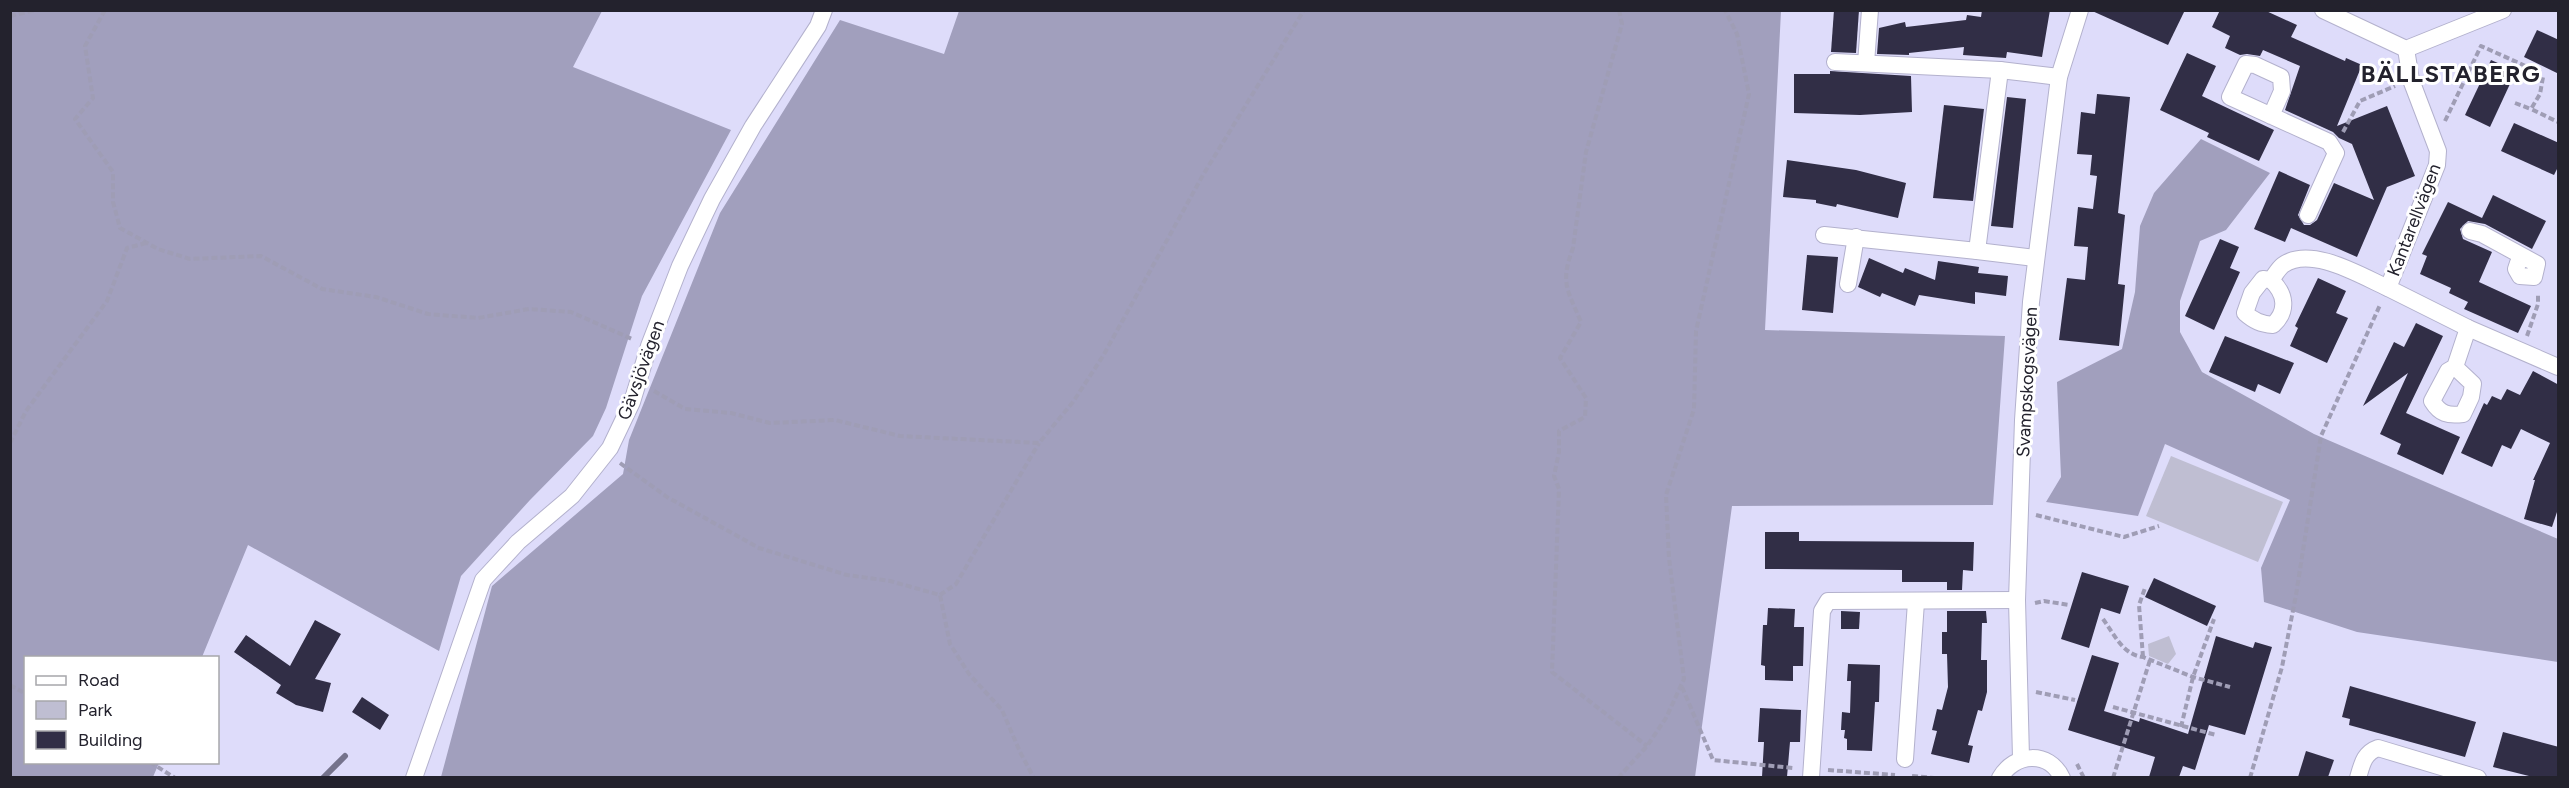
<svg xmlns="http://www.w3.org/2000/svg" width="2569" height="788" font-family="Figtree,sans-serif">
<rect width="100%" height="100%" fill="#dedcfa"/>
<g fill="#bfbed2">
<path d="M2171,456L2283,502L2258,562L2146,516Z"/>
<path d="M2169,636L2176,654L2168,664L2149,656L2148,644Z"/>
</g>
<g fill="#a19fbd">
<path d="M10,11H602L573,67L731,130L642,296L606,408L593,436L530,500L461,576L439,651L248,545L202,657L26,658V762L159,763L153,777H11Z"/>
<path d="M959,11H1781L1765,330L2005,336L1993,505L1732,506L1695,777H441L492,586L623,474L629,440L720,213L840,20L944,54Z"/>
<path d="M2201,139L2270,173L2226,230L2200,241L2180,301V332L2202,372L2314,434L2558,539V662L2357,632L2264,602L2261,568L2290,500L2165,444L2138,516L2046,502L2061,477L2057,382L2122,349L2135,292L2140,226L2154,193Z"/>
</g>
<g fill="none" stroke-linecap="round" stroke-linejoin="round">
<path stroke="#75738c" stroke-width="6" d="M323,778L345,756"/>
</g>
<g fill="#312e46">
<path d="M1834,10H1859L1856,53L1831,52Z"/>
<path d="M1982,10H2050L2042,57L2007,52L2006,58L1963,55L1964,47L1909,53V55L1877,54L1879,28L1905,22L1906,27L1966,20L1967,15L1981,17Z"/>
<path d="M2090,10H2185L2168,45Z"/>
<path d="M2220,10H2264L2297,25L2291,37L2345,61L2346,58L2362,65L2337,126L2387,106L2415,176L2387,187L2357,257L2291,228L2285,242L2254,229L2279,171L2310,185L2298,215L2304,225H2310L2317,220L2334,183L2374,200L2352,144L2339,138L2333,132L2285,110L2300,66L2263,50L2260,56L2247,54L2240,55L2225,48L2230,36L2212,27Z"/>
<path d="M2537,30L2559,40V74L2524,57Z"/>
<path d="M2187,53L2216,66L2202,96L2274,130L2259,161L2207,137L2209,133L2160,110Z"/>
<path d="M2491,60L2516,71L2490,127L2465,115Z"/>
<path d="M1830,71L1911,76L1912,112L1860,115L1794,113V74H1830Z"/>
<path d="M2097,94L2130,97L2118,213L2125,215L2118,284L2125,285L2119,346L2059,340L2067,278L2085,280L2088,247L2074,246L2078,207L2093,209L2097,176L2090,175L2092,155L2077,154L2081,112L2095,114Z"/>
<path d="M2007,97L2026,99L2013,228L1991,226Z"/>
<path d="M1944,105L1984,109L1973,201L1933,198Z"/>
<path d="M2514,123L2559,143V165L2554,175L2501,151Z"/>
<path d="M1787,160L1856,170L1906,183L1898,218L1837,204L1836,207L1816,203V200L1783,197Z"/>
<path d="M2493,195L2546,221L2532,249L2485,224L2468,221L2460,229L2463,239L2492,252L2479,282L2531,306L2518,333L2464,309L2468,302L2449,293L2451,288L2420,274L2427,256L2422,254L2448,202L2482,218Z"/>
<path d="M2220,239L2239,247L2230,268L2240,272L2214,330L2185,316Z"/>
<path d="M1807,255L1838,257L1833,313L1802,310Z"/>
<path d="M1869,258L1903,273L1905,268L1935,280L1938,261L1979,267L1978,273L2008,276L2006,296L1975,292V304L1919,295L1915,306L1882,293L1880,297L1858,287Z"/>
<path d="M2318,278L2346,291L2336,313L2348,318L2327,363L2290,346L2298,328L2295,326Z"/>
<path d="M2416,323L2443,336L2406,413L2460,437L2443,475L2397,454L2401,444L2380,434L2408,373L2363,406L2394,342L2404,347Z"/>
<path d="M2225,336L2294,363L2280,394L2258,384L2255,392L2209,372Z"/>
<path d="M2533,371L2559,385V506L2552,527L2524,519L2535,480H2533L2550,443L2521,429L2511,449L2502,445L2492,467L2461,453L2484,403L2487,405L2492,396L2501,400L2507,389L2520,395Z"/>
<path d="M1765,532H1799V541L1974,542L1973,571L1963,570L1962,590H1947V582H1902V570L1765,569Z"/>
<path d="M2082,572L2129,586L2120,614L2101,608L2089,648L2061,639Z"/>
<path d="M2154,578L2216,606L2207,626L2145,597Z"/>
<path d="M1768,608L1795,609L1794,627H1804L1803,666H1793V681L1765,680V666L1761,665L1763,625H1767Z"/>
<path d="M1841,611L1860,612L1859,629H1841Z"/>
<path d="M1947,611H1986L1987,623H1982L1981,660H1987V692L1982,711L1978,710L1968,745L1973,746L1969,763L1931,754L1937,731L1932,730L1937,709L1942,710L1948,687L1947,654H1942V632H1947Z"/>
<path d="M315,620L341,634L315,679L331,683L323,712L296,705L276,693L281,685L234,652L246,635L290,666Z"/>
<path d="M2216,636L2253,648L2255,642L2272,647L2245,735L2209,725L2195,770L2183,766L2179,777H2149L2155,757L2068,730L2092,655L2119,663L2104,711L2139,722L2140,718L2188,734Z"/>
<path d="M1848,664L1880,665L1879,702H1875L1872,751L1847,750V739L1844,738L1845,730H1841L1842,712L1850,713L1851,681H1847Z"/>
<path d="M2350,686L2476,722L2465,757L2349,725L2350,719L2342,717Z"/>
<path d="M362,697L389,715L380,730L352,712Z"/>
<path d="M1760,708L1801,710L1800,742H1790L1787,777H1762L1764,742H1758Z"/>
<path d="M2503,732L2559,747V777H2533L2493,767Z"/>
<path d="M2306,751L2334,760L2328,777H2298Z"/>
</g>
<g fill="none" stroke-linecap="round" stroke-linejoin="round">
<g stroke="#b3b1cd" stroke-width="18">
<g id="minor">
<path d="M2323,10L2406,49L2503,10"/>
<path d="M2406,49L2411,80L2438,151L2437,165L2388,288L2468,328L2558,367"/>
<path d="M1835,62L2000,70L2059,77"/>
<path d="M1866,63L1870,10"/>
<path d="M2271,116L2282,91L2281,77L2255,65L2246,64L2230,97L2329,142L2336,153L2308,215"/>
<path d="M2470,231L2482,234L2537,264L2534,277L2520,276L2516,269L2518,263L2524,257"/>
<path d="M1824,235L1977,251L2000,70"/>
<path d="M1977,251L2035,258"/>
<path d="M2271,280C2286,294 2288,311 2273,325C2261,324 2254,321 2245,313L2252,293L2263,279L2271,280C2275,275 2278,269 2283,265C2311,245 2361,276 2388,288"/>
<path d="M1848,284L1856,237"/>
<path d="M2455,367L2473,384L2471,397L2463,414C2448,416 2440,414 2432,401L2448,371L2455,367L2468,328"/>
<path d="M2021,758L2017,600L2023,420L2031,302L2059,77L2080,10"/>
<path d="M1905,759L1916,602"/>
<path d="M414,778L483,580L518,542L572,496L610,448L632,402L649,346L680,266L712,199L753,126L818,26L824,10"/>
<path d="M1811,778L1822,611L1828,601L2017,600"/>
<path d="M2000,778C2014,753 2049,750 2062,778"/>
<path d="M2358,778C2362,764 2364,753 2378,748L2478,778"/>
</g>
</g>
<g stroke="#9f9db5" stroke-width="4" stroke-dasharray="6 3" stroke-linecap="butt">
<path d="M105,10L85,46L93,98L75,119L113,172V202L120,228L158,249L190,259L261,256L322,289L376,297L428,314L478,318L529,309L571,312L632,339"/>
<path d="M1619,10L1622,24L1586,152L1573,248C1560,283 1567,289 1581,322L1560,358L1586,398L1585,417L1559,431V452L1554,476L1559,489L1552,672L1647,746"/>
<path d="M10,16L36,10"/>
<path d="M2515,103L2531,109"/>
<path d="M2445,121L2481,46L2530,68L2543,77L2540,94L2531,109L2558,122"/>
<path d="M2343,132L2360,101L2395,86"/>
<path d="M2527,336L2538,304V294"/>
<path d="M654,391L685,409L731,413L770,423L835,420L900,436L1039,443L1073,402L1103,356L1203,175L1304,10"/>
<path d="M10,443L26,411L107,301L127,248L146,243"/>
<path d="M620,463L667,497L759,548L847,575L890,581L940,595L950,644L969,674L1002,710L1020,752L1034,778"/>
<path d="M2036,515L2124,537L2159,526"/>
<path d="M940,595L956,584L1039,443"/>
<path d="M2035,603L2044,601L2069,605"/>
<path d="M2103,619C2114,634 2123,655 2143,657L2193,677L2230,687"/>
<path d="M2143,657L2139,605L2145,588"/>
<path d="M10,685L26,694"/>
<path d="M1682,687L1713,760L1793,768"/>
<path d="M2036,692L2075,700"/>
<path d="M2113,707L2216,735"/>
<path d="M2181,727L2193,677L2214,619"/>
<path d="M150,762L175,778"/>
<path d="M2077,764L2084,778"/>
<path d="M1828,770L1895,775"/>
<path d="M1912,776L1934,778"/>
<path d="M1618,778L1647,746L1666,718L1684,679L1669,558L1666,495L1694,409L1696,331L1749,94L1737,34L1725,10"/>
<path d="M2113,778L2150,660"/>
<path d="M2250,778L2282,667L2296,595L2321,436L2380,305"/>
</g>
<use href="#minor" stroke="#fff" stroke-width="16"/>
</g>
<g text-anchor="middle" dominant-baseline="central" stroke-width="6" stroke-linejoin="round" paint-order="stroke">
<g font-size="18" fill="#23222d" stroke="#fff">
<text transform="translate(2414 220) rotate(-69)">Kantarellvägen</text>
<text transform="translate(641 370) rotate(-70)">Gävsjövägen</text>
<text transform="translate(2027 382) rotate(-87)">Svampskogsvägen</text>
</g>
<g font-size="24" font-weight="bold" letter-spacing="1.5" fill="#23222d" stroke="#fff">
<text x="2451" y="73">BÄLLSTABERG</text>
</g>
</g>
<rect width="2569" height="788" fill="none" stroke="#23222d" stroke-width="24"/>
<rect x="24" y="656" width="195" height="108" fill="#ffffff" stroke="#a7a7ab" stroke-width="1.5"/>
<rect x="36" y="676" width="30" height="9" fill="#ffffff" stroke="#a7a7ab" stroke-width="1.5"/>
<text x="78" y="686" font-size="18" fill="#23222d">Road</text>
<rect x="36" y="701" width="30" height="18" fill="#bfbed2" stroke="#a7a7ab" stroke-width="1.5"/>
<text x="78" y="716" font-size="18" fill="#23222d">Park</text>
<rect x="36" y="731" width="30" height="18" fill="#312e46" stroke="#a7a7ab" stroke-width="1.5"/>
<text x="78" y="746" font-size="18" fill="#23222d">Building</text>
</svg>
